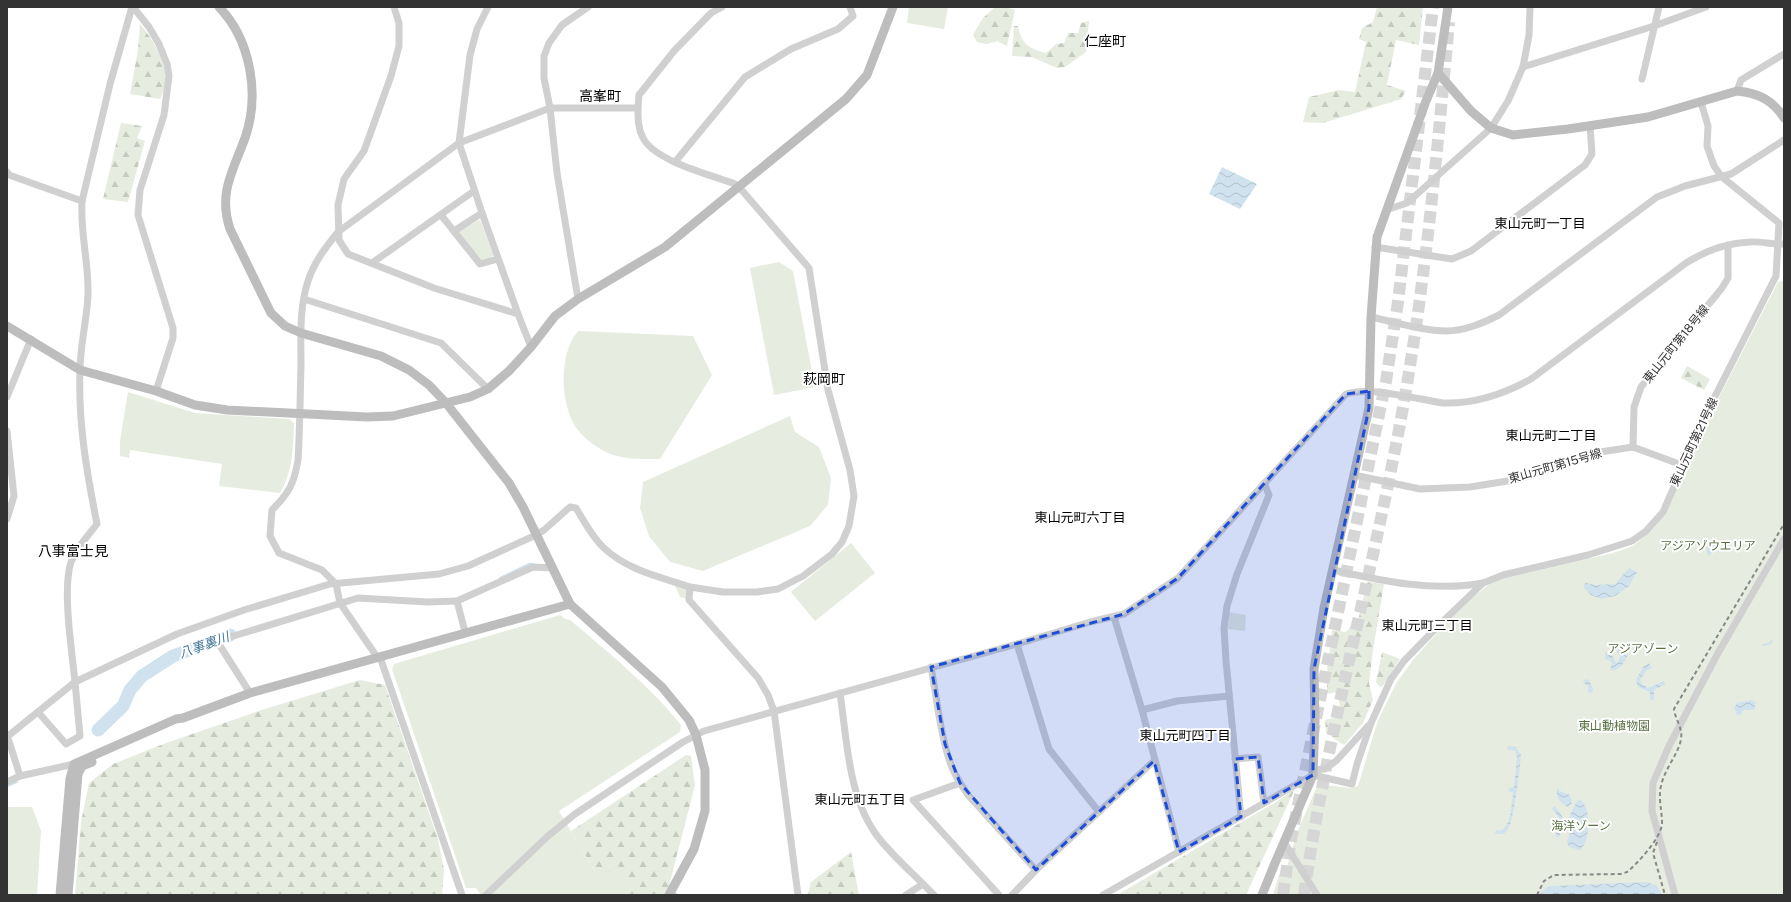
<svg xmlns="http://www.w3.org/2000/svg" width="1791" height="902" font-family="'Public Sans','Noto Sans JP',sans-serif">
<defs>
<pattern id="forest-firs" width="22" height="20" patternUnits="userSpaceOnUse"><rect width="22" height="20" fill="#e6ecdf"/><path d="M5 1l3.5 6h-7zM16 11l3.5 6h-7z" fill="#c6cbc0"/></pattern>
<pattern id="water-waves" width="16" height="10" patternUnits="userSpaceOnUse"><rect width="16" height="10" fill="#cfe2ee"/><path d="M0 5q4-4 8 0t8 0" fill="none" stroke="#b2c2cd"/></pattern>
</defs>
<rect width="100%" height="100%" fill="#fff"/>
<g fill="url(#forest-firs)">
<path d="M995,7H1004L1015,10L1007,46L997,41L987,44L977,42L973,35L982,19Z"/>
<path d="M1377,7H1423L1419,45L1396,40L1387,85L1406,91L1401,99L1323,123L1303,122L1309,97L1339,90L1355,92L1366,42L1359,39L1362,28L1373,22Z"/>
<path d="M1089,21L1086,52L1065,67L1057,68L1032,57L1012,56L1014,26H1018C1022,45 1028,48 1046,53L1056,44L1064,43L1068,33H1078L1081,23Z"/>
<path d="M140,24C156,43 175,74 160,99L130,94L138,50Z"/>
<path d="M121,123L142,126L137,138L145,141L128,202L103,199Z"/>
<path d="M1687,366L1710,379L1704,390L1681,378Z"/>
<path d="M1367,582L1384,584L1373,650L1369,683L1373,700L1363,723L1344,745L1326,733L1325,720L1342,715L1337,692L1327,694V672L1332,630L1346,632L1359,617Z"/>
<path d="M1382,652L1400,659L1383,686L1380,687L1376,682Z"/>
<path d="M360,680L385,685L438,839L444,870L442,895H75L81,822L89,783L113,764L166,743L268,708Z"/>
<path d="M686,755L691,756L695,785L669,886L678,895H625L630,890L599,879L571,831Z"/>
<path d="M1295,789L1246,895H1117L1276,802Z"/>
<path d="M851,852L859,895H808L811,882Z"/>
</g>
<g fill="#e6ecdf">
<path d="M909,7H948L944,29L907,23Z"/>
<path d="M479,220L481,222L493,255L491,258L482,261L479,260L457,232Z"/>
<path d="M779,262L793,271L815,387L774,395L750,268Z"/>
<path d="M1782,281L1784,282V895H1273L1279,875L1287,867L1296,835L1318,784L1350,788L1358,786L1378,720L1397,682L1413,660L1457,610L1493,581L1613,553L1633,546L1654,528L1668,504L1713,409L1778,282Z"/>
<path d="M578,331L693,336L712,375L660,459C642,459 622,460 606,452C596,447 584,438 577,429C560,405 558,354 578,331Z"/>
<path d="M128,392L195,413L289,419L294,423C293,448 293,471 280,493L219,486L222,464L130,450L129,458L120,456V441Z"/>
<path d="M790,416L795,432L819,447L831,478L828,505L810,526L703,571L670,562L649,536L640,508L643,482Z"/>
<path d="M851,543L875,573L815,621L791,592Z"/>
<path d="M674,583L688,588L687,599L680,597Z"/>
<path d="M1229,612L1246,615L1245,631L1228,629Z"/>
<path d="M560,615L565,619L570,620C609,653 649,685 681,725L680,732L559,811L599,879L619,866L630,890L625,895H481L476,888H466L392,669L394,664Z"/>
<path d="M7,807H32L41,831L37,895H7Z"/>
</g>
<g fill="url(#water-waves)">
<path d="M1222,167L1257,184L1240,209L1209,194Z"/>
<path d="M1715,544L1716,549L1708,556L1706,547Z"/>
<path d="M1629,568L1637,572L1629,586L1615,596L1601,599L1591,595L1584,588L1585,583L1596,585L1615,584Z"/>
<path d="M1625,645L1629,651C1626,660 1621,672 1610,670L1612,663L1609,660L1605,659L1606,651L1607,655H1612L1616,663L1618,662L1620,657L1615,647Z"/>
<path d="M1649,663L1652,668L1647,670L1640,680L1642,684L1648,688L1664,681L1665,684L1654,690V700H1650V692L1638,687L1636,680L1643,667Z"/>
<path d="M1588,679L1593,688L1592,693L1588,692V686L1583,683L1584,680Z"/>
<path d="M1751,700L1756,702L1754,710H1744L1740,715H1737L1734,708L1737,703Z"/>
<path d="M1508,746L1516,747L1521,755C1520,767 1514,824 1507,831C1504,835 1500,834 1495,834L1496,830L1501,831C1512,824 1511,805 1513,793L1508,791L1509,788L1514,787L1517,757L1515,751L1507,749Z"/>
<path d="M1564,787L1559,789V791L1570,795L1572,803L1568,807C1561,803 1555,798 1557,789Z"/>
<path d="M1581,800C1591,810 1591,840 1580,850L1569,847L1567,842L1571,829L1570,815L1577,801Z"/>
<path d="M1554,806C1565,815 1566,826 1558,838L1555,836C1561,825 1562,818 1552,809Z"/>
<path d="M1647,882L1657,886L1662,895H1539L1546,888L1552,886Z"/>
</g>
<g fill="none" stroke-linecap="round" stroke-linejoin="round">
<g stroke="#cfe2ee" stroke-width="2">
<path d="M500,578L529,564H533"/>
<path d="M1763,645L1769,644L1772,641"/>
<path d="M7,786L17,782"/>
</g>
<path stroke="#cfe2ee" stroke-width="13" d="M98,730L123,706L130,690L142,676L173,656L230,635"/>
<g stroke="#d6d6d6" stroke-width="12" stroke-dasharray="12 6" stroke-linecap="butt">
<path d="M1283,895L1291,839L1386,381L1398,302L1433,7"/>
<path d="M1304,895C1325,745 1366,599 1395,450C1423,309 1436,166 1449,22"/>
</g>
<g stroke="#d0d0d0" stroke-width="7">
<path d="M133,7L149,27L159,44L167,64L169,76L164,115L140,190L138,215L173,328V338L156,391"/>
<path d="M394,7L399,23V46L391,76L364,151L344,179L338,205L339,240L348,254L434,288L518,314L531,347"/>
<path d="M488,7L477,29L470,55L459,143L482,213L518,314"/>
<path d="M1523,67L1654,26L1706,7"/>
<path d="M1642,79L1659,7"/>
<path d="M1737,91L1741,80L1784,54"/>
<path d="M638,108L639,95L674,51L711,13L722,7"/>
<path d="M675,162L745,77L791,49L838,29L853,16L850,7"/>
<path d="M7,172L9,175L82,201"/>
<path d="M1386,210L1407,203L1491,128L1508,101L1523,67L1529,35L1530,7"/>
<path d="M441,215L480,264L498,259"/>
<path d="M454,231L482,213"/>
<path d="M1375,247L1452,259L1471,251L1585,165L1592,154L1590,125"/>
<path d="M372,263L474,191"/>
<path d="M304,299L441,343L488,389"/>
<path d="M578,299L557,173L550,108L544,78V56L549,43L562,25L588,7"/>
<path d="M1371,317C1395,322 1422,331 1446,331C1465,331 1483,323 1499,315L1657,197L1685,186L1731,174L1784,140"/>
<path d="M7,397L31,339"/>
<path d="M7,431L14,496L7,519"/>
<path d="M1633,447L1634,407L1641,387L1722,288L1728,278V245"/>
<path d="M1354,475L1420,489L1470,487L1520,479L1600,452L1633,447L1682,465"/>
<path d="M1333,570C1382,581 1433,592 1483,583"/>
<path d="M1114,617L1142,710L1179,852"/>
<path d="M465,632L457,601L533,567L553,568"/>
<path d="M1017,644L1049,749L1099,812"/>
<path d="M377,657L340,603L336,584L322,570L279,553L270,536L272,510C289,493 294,484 298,460C300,429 300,397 301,366C301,338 299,308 308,281C314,262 326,247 338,232L459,143L550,108H638C638,119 638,129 643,138C655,161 710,175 733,183L739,187L809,268L828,390L850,470L854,496L849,526L842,542L832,554L803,576L778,589L757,592H723L690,587L689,600L758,678L768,695L774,711L798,895"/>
<path d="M380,657L462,895"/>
<path d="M931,667C937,699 940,734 951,765C955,776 962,786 968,795L1036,870"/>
<path d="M250,693L217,641L358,598L428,602L457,601"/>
<path d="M840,693C847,740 848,798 878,837C891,854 908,869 923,884"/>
<path d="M1142,710L1177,701L1229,696"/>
<path d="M38,712L66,744L80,736L75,682L177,634L244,610L330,584L439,574L468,566L536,535L544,530L570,507L576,508C584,521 592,537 604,548C627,570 660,577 690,587"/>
<path d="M7,735L20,776"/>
<path d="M8,736L75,682C72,651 62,590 71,562C76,548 88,536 97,524C87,474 78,423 80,371C80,345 87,320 88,295C89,263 80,233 82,201L110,84L132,7"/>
<path d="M1235,759L1258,757L1264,803"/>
<path d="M1313,770L1325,769L1336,761L1368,726"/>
<path d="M7,782L20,776L74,764L76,767"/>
<path d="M960,783L913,800L999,895"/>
<path d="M1241,817L1226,661L1224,628L1227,606L1237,574L1269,495L1264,483"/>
<path d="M1284,842L1317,895"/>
<path d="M486,895L548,836L575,814L683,742L704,731L1017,644L1090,622L1124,614L1178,578L1346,394C1370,386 1417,399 1443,403C1474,404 1504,394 1531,379L1686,263C1705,251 1727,243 1750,242C1761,241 1773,245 1784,244"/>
<path d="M906,895L923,884L934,895"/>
<path d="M1012,895L1036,870L1154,761"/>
<path d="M1103,895L1313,775L1352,784L1357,764L1371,723L1391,679L1404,661L1439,625L1483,583L1503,575L1588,555L1632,541L1646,531L1663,512L1704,418L1776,276L1779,223L1722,177L1714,166L1707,146L1708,126L1701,102"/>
<path d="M1675,895L1652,811L1653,783L1669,746L1718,653L1784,539"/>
</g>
<g stroke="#bdbdbd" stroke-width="9">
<path d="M219,7C251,40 260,95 245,138C233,171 218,193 230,229L267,305L271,313L285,326L301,333L381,356L409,370L429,385L446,403L509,483L523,507L570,604L662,687L689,720L696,735L705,770V811L694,849L669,895"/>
<path d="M1438,73L1471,111L1491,128L1513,135L1568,129L1648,117L1737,91C1758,93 1773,100 1784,118"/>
<path d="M7,326L80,370L156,391L195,405L227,410L367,417L393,416L470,397L488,389L509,371L531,347L555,316L578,299L665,247L846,99L867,75L893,7"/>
<path d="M60,895L70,779L74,764L176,719L183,718L250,693L570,604"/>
<path d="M68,895L78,774L82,766L92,762"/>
<path d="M1262,895L1275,863L1313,775L1315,721L1314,669L1324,608L1369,408L1371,317L1377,237L1426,101L1438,73L1448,7"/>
</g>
<g stroke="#888" stroke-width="2" stroke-dasharray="4 3" stroke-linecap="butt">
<path d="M1657,842L1653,853L1665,895"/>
<path d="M1537,895L1544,881L1554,875L1621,874L1627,872C1638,863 1662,837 1662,823C1662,810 1658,799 1661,786C1664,770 1679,753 1681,739C1683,728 1675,719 1674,709L1784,524"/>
</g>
</g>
<path fill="#1d4ed8" fill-opacity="0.2" stroke="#1d4ed8" stroke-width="3" stroke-dasharray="8 5" stroke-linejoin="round" d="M1369,391V408L1314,669L1313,775L1264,803L1258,757L1235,759L1241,817L1179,852L1154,761L1036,870L960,783L945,744L931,667L1124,614L1178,578L1346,394Z"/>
<g text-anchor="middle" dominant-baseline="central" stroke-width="4" stroke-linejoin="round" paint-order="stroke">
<g font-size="12" fill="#333" stroke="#fff">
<text transform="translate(1676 344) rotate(-51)">東山元町第18号線</text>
<text transform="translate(1694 442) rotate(-65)">東山元町第21号線</text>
<text transform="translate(1555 466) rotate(-16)">東山元町第15号線</text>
</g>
<g font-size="12" fill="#56703f" stroke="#fff">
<text x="1708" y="546">アジアゾウエリア</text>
<text x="1643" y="649">アジアゾーン</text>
<text x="1614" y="726">東山動植物園</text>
<text x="1581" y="826">海洋ゾーン</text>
</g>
<g font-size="13" fill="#000" stroke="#fff">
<text x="1540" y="223">東山元町一丁目</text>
<text x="1551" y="435">東山元町二丁目</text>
<text x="1080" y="517">東山元町六丁目</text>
<text x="1427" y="625">東山元町三丁目</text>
<text x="1185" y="735">東山元町四丁目</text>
<text x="860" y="799">東山元町五丁目</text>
</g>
<g font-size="13" font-style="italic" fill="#3f7597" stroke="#fff">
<text transform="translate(204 645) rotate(-20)">八事裏川</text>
</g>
<g font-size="14" fill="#000" stroke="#fff">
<text x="1105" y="41">仁座町</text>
<text x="600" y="96">高峯町</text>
<text x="824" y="379">萩岡町</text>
<text x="73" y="551">八事富士見</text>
</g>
</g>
<rect width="1791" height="902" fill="none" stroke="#333333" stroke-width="16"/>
</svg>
